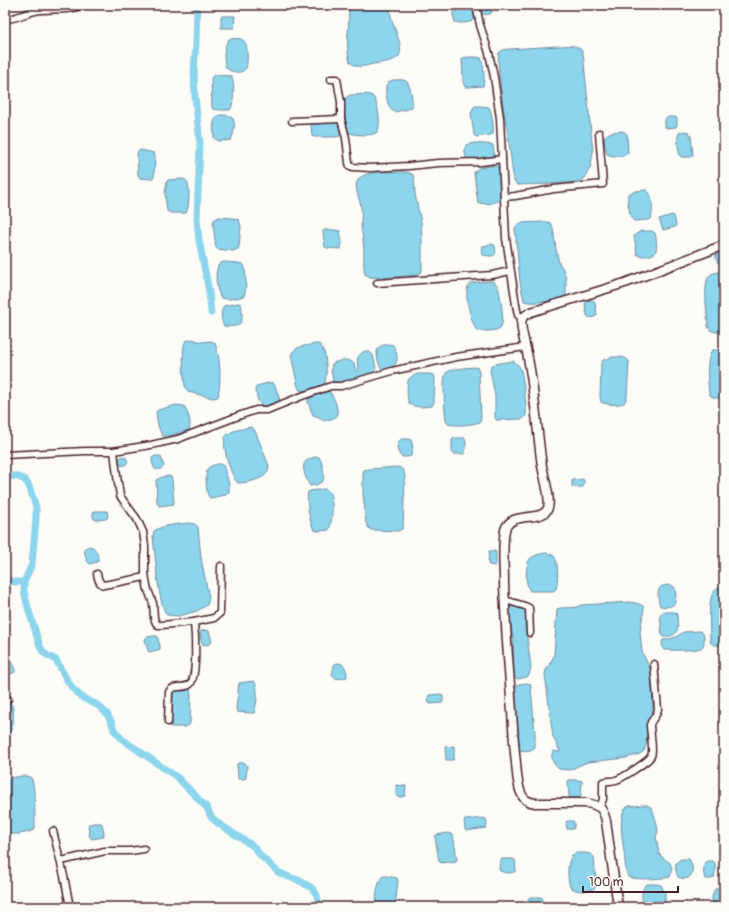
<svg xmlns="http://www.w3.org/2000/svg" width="729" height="912" font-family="Pangolin,sans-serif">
<rect width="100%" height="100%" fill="#fdfcf7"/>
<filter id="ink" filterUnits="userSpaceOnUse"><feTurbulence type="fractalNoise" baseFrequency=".025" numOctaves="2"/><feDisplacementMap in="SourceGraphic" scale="8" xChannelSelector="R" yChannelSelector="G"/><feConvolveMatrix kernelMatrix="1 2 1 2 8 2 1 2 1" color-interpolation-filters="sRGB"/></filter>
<g filter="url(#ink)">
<g fill="#8cd5ed" stroke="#728c9f">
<path d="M348,5H390C390,11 391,18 393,23C395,31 406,52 397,58C391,62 380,63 373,64C365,66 357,69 350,62C344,43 351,24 348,5Z"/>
<path d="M453,5H472L475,18L474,20C469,23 461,24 455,22L453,15Z"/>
<path d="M479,5H491L492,12C490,15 485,15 482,14Z"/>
<path d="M221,16H235L234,28H221Z"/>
<path d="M229,39C233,39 241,37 244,41C248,44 248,63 246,68C242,75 231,72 226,68C223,59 223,46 229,39Z"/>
<path d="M558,46C568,46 578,43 583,53L593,152L591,165L585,178L579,182L550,184L517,185L514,181C512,170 511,160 510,150C508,136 495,61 499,53C501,50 506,49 510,49Z"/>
<path d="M468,57H477L481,58C484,66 485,78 483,86L469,87H465L463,82L462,59L463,58Z"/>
<path d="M215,75L232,76C234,84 235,103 230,110H220L213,109L212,108L211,79L212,77Z"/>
<path d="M393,80C396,80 403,79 406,81C411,85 413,102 412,107L408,109L395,112C393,111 391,110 390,108C387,103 384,88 387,84C388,82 390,81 393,80Z"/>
<path d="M351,95C357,95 368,93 372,96C378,100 382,126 377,132C373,137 353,135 347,132C345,125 342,106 345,99C347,96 348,96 351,95Z"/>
<path d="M475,106H480L489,107C492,114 494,126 493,134L490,135L476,137L474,135L471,114L473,108Z"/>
<path d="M220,115C223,115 227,115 230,116C237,118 234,135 231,140L219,141L214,138C214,129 211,120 220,115Z"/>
<path d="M668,117H675L677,118V125L676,127L667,128L665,127V119Z"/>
<path d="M334,122H338L339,124L340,136L335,137H313L312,136L311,125L312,124Z"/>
<path d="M623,131L627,134L628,153C623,157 613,157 607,154C602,135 603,132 623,131Z"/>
<path d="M683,131L689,132L691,136L693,155L691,157H682L680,156C679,151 675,136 680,132C681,132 682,132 683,131Z"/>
<path d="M474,143L493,145L494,152V156L492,157L467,160C465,156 464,149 466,145Z"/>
<path d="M141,150L154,153L155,156L154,177L151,179L140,178L138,175L137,154L138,151Z"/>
<path d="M495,165L497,166C502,175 501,190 500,200C494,204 484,204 478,203L474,174L475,171L479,168Z"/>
<path d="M381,172H406L412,174L414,177L415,194L421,222L422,239V271L417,275L380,278L370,277L365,274C363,267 364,260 364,253C364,244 362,234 361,225C361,219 362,213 361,207C360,199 353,187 358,180C363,173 373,173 381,172Z"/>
<path d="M184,179C186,181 187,180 188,184C190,190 189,208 186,213H171L167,211L165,193L167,181L168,180Z"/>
<path d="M645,190C646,190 647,190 648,191C653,195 653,213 651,219L648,220L634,221C629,216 627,201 628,194L636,191Z"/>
<path d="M672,215L674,216L676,225L675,227L663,230L659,219Z"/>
<path d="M219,217L233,218L239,220L241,226L239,247L238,249L233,251L217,249L216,248L213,223L214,220Z"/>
<path d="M545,222H549L551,224L553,228L556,249L559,263L563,269L566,278V295L565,297C556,301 533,304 524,301L520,282L515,228L518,224L521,223Z"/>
<path d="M325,230H336L340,231L342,242L341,249H340L327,248L325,247L323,233V231Z"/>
<path d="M641,231H652L655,233C656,237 659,252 653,254C650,256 644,256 640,256L637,254L634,236L636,234Z"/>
<path d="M493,244L495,246C497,257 494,257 483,255L482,247L483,246Z"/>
<path d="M724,251V261L718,263L716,259V254Z"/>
<path d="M224,262L239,263L244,265C246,273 247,289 244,296C236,298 227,301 220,297C217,289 214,274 218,266C220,263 221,263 224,262Z"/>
<path d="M724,271V332C717,332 710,333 708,326C707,317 703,282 709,276C712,272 720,272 724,271Z"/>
<path d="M491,281C494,282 496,283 498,287C500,293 505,321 501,327C497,332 482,331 477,331C471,321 462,291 470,283Z"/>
<path d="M592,300L594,301L595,302L597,315C595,318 591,318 588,317L587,315L585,304L586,301Z"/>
<path d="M238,303L241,304C242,308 242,311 242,314C243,327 235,327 224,326C221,321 220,311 224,306Z"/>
<path d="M192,339L202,342L211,341L215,343C221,360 221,379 218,397L213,398L188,392C188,392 185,387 185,386C184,380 181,345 186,341C187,340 190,340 192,339Z"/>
<path d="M315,344H319C320,346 322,347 323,349C326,355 328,378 324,384C319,390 306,392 300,390L298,387L291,355C294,346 306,346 315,344Z"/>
<path d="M389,344L393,345C398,354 400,365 389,368C388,369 384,370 383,370C379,368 375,352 378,349C380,345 385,345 389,344Z"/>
<path d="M712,350H724V398C718,398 713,399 709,394C708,380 705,363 712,350Z"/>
<path d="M365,351C375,351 374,361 376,369L373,373L344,382L336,384L333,382L331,369L332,364C336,361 347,358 352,362C355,364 355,368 356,371L357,372L359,370C356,361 356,356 365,351Z"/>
<path d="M613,357C619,357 625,356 629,361L627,397L624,403C617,405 607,405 601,402L600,396L601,363L603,360Z"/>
<path d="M513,361C517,363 519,366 521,370C523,377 527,408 526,415C525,418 525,418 522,419L496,420L495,417V396L490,370C491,369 491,367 491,366C494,363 508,362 513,361Z"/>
<path d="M474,367L478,368L479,373L481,417L480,422C470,425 458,426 448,424L446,421C445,413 442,379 446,373C451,368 467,368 474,367Z"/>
<path d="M418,374H430L434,375L435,378L434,402L432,406C424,407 416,408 409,404C407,399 406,383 409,379C411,376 415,375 418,374Z"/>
<path d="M268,383H273L275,386L280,400C277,403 275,404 271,405C258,409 258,400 255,390L257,386Z"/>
<path d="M325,391L330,392C335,400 338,406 337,416L332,419L324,421L319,417L313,415L308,402V399Z"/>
<path d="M176,405L184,406C188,414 192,421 189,430L169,436H163C158,430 157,420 156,412L158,410Z"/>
<path d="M250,427L253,428L256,433L269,466C269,467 268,471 268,472C263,480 246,483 238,483C232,479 220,443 226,436C232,430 242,429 250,427Z"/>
<path d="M454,438H465L466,444L465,453L462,454H454L452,452V440Z"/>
<path d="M402,439H409L411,440C413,445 413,452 411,456C408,457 403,458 401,456C397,454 396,443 399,441C400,440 401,439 402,439Z"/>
<path d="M155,456H159L161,457L164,466C162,469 159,470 155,469C153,466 152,462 152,458Z"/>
<circle cx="123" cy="461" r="4.5"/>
<path d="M315,457H319C323,464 325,474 323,481L316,485L310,486C307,482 302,469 304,464C306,460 311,458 315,457Z"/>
<path d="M217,464H221L223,465C226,473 230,484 229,492L226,495L210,498C209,497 208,496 208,495C206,491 205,472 208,468C210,466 214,465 217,464Z"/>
<path d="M398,467C405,470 404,472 405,479L403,526L402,529L398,531L371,530L368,527L366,523L363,493V473L364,470L369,469Z"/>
<path d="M170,476L171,477L172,479L174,504L159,506L157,502L156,480L162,477Z"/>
<path d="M583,479L584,481L583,487H572V480Z"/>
<path d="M324,489C325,489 326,489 327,490C335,494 332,523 329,530L318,531L314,530C309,521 306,502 308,492L310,491Z"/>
<path d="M95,511H107L108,517L106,519L96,520L94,519L93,516V512Z"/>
<path d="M190,523L195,524L198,527L201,558L209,598L207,605L197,611L179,616L167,615C158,605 155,552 153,536L154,531C162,525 180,524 190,523Z"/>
<path d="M90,546C96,547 98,555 98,560L97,562L90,564L87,561L84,550L85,548Z"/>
<path d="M489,551H495L496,552V565L495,566L489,565L488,564Z"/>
<path d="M545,553C548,553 552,554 554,556C559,561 558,583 556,589L553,591H530C525,585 525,565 530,559C534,555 540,554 545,553Z"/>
<path d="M669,585L673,586L675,588C677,602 676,609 660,606C658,601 656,589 662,586C663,586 667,585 669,585Z"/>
<path d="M719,588H724V645H714L711,643L710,641C710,630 708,604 712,595C714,591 716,589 719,588Z"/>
<path d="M630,602L639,604L643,606L644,609L640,632L642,652L651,671L653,703L652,711L648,724L646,745L644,751L640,754L626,758L588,762L580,765L570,770L559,769C553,765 550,757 553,751L559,752L560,751L553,737L545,674L546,670L554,656L557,609C565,606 573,610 581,605Z"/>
<path d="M513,605L524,608L526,610L525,626L527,638L531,667L529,675L527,677L518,679L514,677C511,665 514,651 513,638C512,628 507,617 511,606Z"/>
<path d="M663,612H675L677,614C678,629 680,636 663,637L662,635L660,614Z"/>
<path d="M207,630L209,631L212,642L209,644L204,645L202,644L200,634L201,631Z"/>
<path d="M700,631C704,634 704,635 704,639C704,643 704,646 701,648C694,651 672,650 664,650L663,649L662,641L663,640C673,638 676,638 683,632Z"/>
<path d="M154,636H157L160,646V649L158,650L149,652L148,651L145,639L147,637Z"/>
<path d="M10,662H12L15,670V672L5,677V664Z"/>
<path d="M337,663C345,663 347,670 347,677C343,678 334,681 332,675C332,672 334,668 334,665Z"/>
<path d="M254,681C259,686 257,706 254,713H251L237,712L236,708L239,683Z"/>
<path d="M527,683L530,684L531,687L535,734V747C532,751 525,751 520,750L519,747L515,687L519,684Z"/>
<path d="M187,689L190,690L191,694L190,723L189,725L185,727H171L170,725L172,692L174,691Z"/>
<path d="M441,694L443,695V701L442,703L430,704L429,703L428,697L429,695Z"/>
<path d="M5,703C7,703 10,702 11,704C15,707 13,725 12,730L9,733H5Z"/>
<path d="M454,746V758L453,760H446L445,747Z"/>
<path d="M238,763H245L247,765L246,778L244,779H238L237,764Z"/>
<path d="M22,776C25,776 29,776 31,778C35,782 35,817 35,825V829C26,835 15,834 5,834V779Z"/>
<path d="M569,780H579L582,781L581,795L580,797L578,798H570L569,796L568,781Z"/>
<path d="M396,785L406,786L405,796L401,797L396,796Z"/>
<path d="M641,805H647L652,808L657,824L658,832L656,836L659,854L662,857L670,863L672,868L670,877C660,879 638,880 628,877L627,874C625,867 625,859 624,852C623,842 617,814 627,807C631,804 637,807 641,805Z"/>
<path d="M484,818L486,819L487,826L486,828L466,831L465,829L464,821L465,820Z"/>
<path d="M567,821H573L574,822V828L573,829H567L566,822Z"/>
<path d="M93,823H101L102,824L104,834L103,837L92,839L90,837L88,825L89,824Z"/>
<path d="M448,833L453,835L457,859L456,861L441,863L439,861L435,837L436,835Z"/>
<path d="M576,853C582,853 590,852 594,857L596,884L595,888C588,892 576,892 570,887C567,877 567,863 572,855Z"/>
<path d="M502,859H512L515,860L516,871C511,874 505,873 500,871L499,869L500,861Z"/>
<path d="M681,859H689C696,869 692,884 678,877C676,872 675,868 676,863Z"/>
<path d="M708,861H712L715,863L716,867L714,878L711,879H706C702,875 704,867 705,862Z"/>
<path d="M383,876H386L397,878L398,881L395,907H377C375,898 377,883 383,876Z"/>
<path d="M647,884H656L661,885L665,893V907H643C642,898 640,890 647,884Z"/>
<path d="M719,888H724V907H712V897L715,889Z"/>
<path d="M530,897H541L543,899L542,907H528V899Z"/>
</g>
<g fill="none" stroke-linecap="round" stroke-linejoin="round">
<g stroke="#8cd5ed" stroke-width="7">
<path d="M197,5L196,43L194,70L195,96L200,144L197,219L199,240L209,292L211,313"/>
<path d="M5,477L15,476L21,478L25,480L29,486L36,507V519L32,564L24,582V591L28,608L40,646L43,652L48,656L51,657L56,660L67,680L73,689L83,698L99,706L107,714L112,723L114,730L122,739L178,778L207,808L211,817L219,824L253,846L260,855L278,872L289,877L298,880L312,888L317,895L319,907"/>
<path d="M5,579L14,582H24"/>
</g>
<g stroke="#4a1f2b" stroke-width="9">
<g id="minor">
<path d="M476,5L480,25L489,53L494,77L500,118L506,238L516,305L518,315L522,318"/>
<path d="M5,19C16,19 25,13 35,11C51,8 68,12 83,5"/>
<path d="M331,79H337L341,102V119L346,138L349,163L350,166L353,167L370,168L409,166L438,163L481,162L502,159"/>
<path d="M292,121L341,119"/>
<path d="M504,197L515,196L554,189L603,184L599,133"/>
<path d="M377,283L492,275L510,271"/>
<path d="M114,451L117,476L120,496L137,519L143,532L145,546V573L146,580L148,590L153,603L154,618L156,623L158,625H162L194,622L214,618L220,613L221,566"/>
<path d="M5,455L85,451H113L151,445L178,439L241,415L256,410H267L302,396L331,386H341L392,371L456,357L526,347"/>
<path d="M97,574C98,579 99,584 104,585L145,577"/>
<path d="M505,600L525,606L529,608L530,633"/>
<path d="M5,700L8,699"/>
<path d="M168,722L169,692C173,684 182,689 189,685C198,680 195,632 194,622"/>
<path d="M600,807L603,799V782C607,781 612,781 616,780C621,779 649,761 651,756C654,751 650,732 650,725C651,719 657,717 658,709L654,664"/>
<path d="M53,831L64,876L70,907"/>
<path d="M61,861L105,851H130L144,849"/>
</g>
</g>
<g stroke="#4a1f2b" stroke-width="11">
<path id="tertiary" d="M618,907L606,821C603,808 600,806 587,803H535C528,802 523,799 521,793C517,784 517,773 516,763C514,746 513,729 512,712C509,668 505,625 504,582C504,565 502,546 505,530C510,510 543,523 548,508C551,498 544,477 542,466C537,430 535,394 528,358C527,350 519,326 522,319C523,316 528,314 531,312L625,283L724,245"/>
</g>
<use href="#minor" stroke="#fdfcf7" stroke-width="6"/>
<use href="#tertiary" stroke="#fdfcf7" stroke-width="8"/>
</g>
</g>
<rect width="729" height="912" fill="none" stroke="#fdfcf7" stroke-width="20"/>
<rect x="10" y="10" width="709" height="892" fill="none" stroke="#4a1f2b" stroke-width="1.5" filter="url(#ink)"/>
<path d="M583 886v6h95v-6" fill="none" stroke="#4a1f2b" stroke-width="2"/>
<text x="589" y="886" font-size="12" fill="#4a1f2b" stroke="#fdfcf7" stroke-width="3" paint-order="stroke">100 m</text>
</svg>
